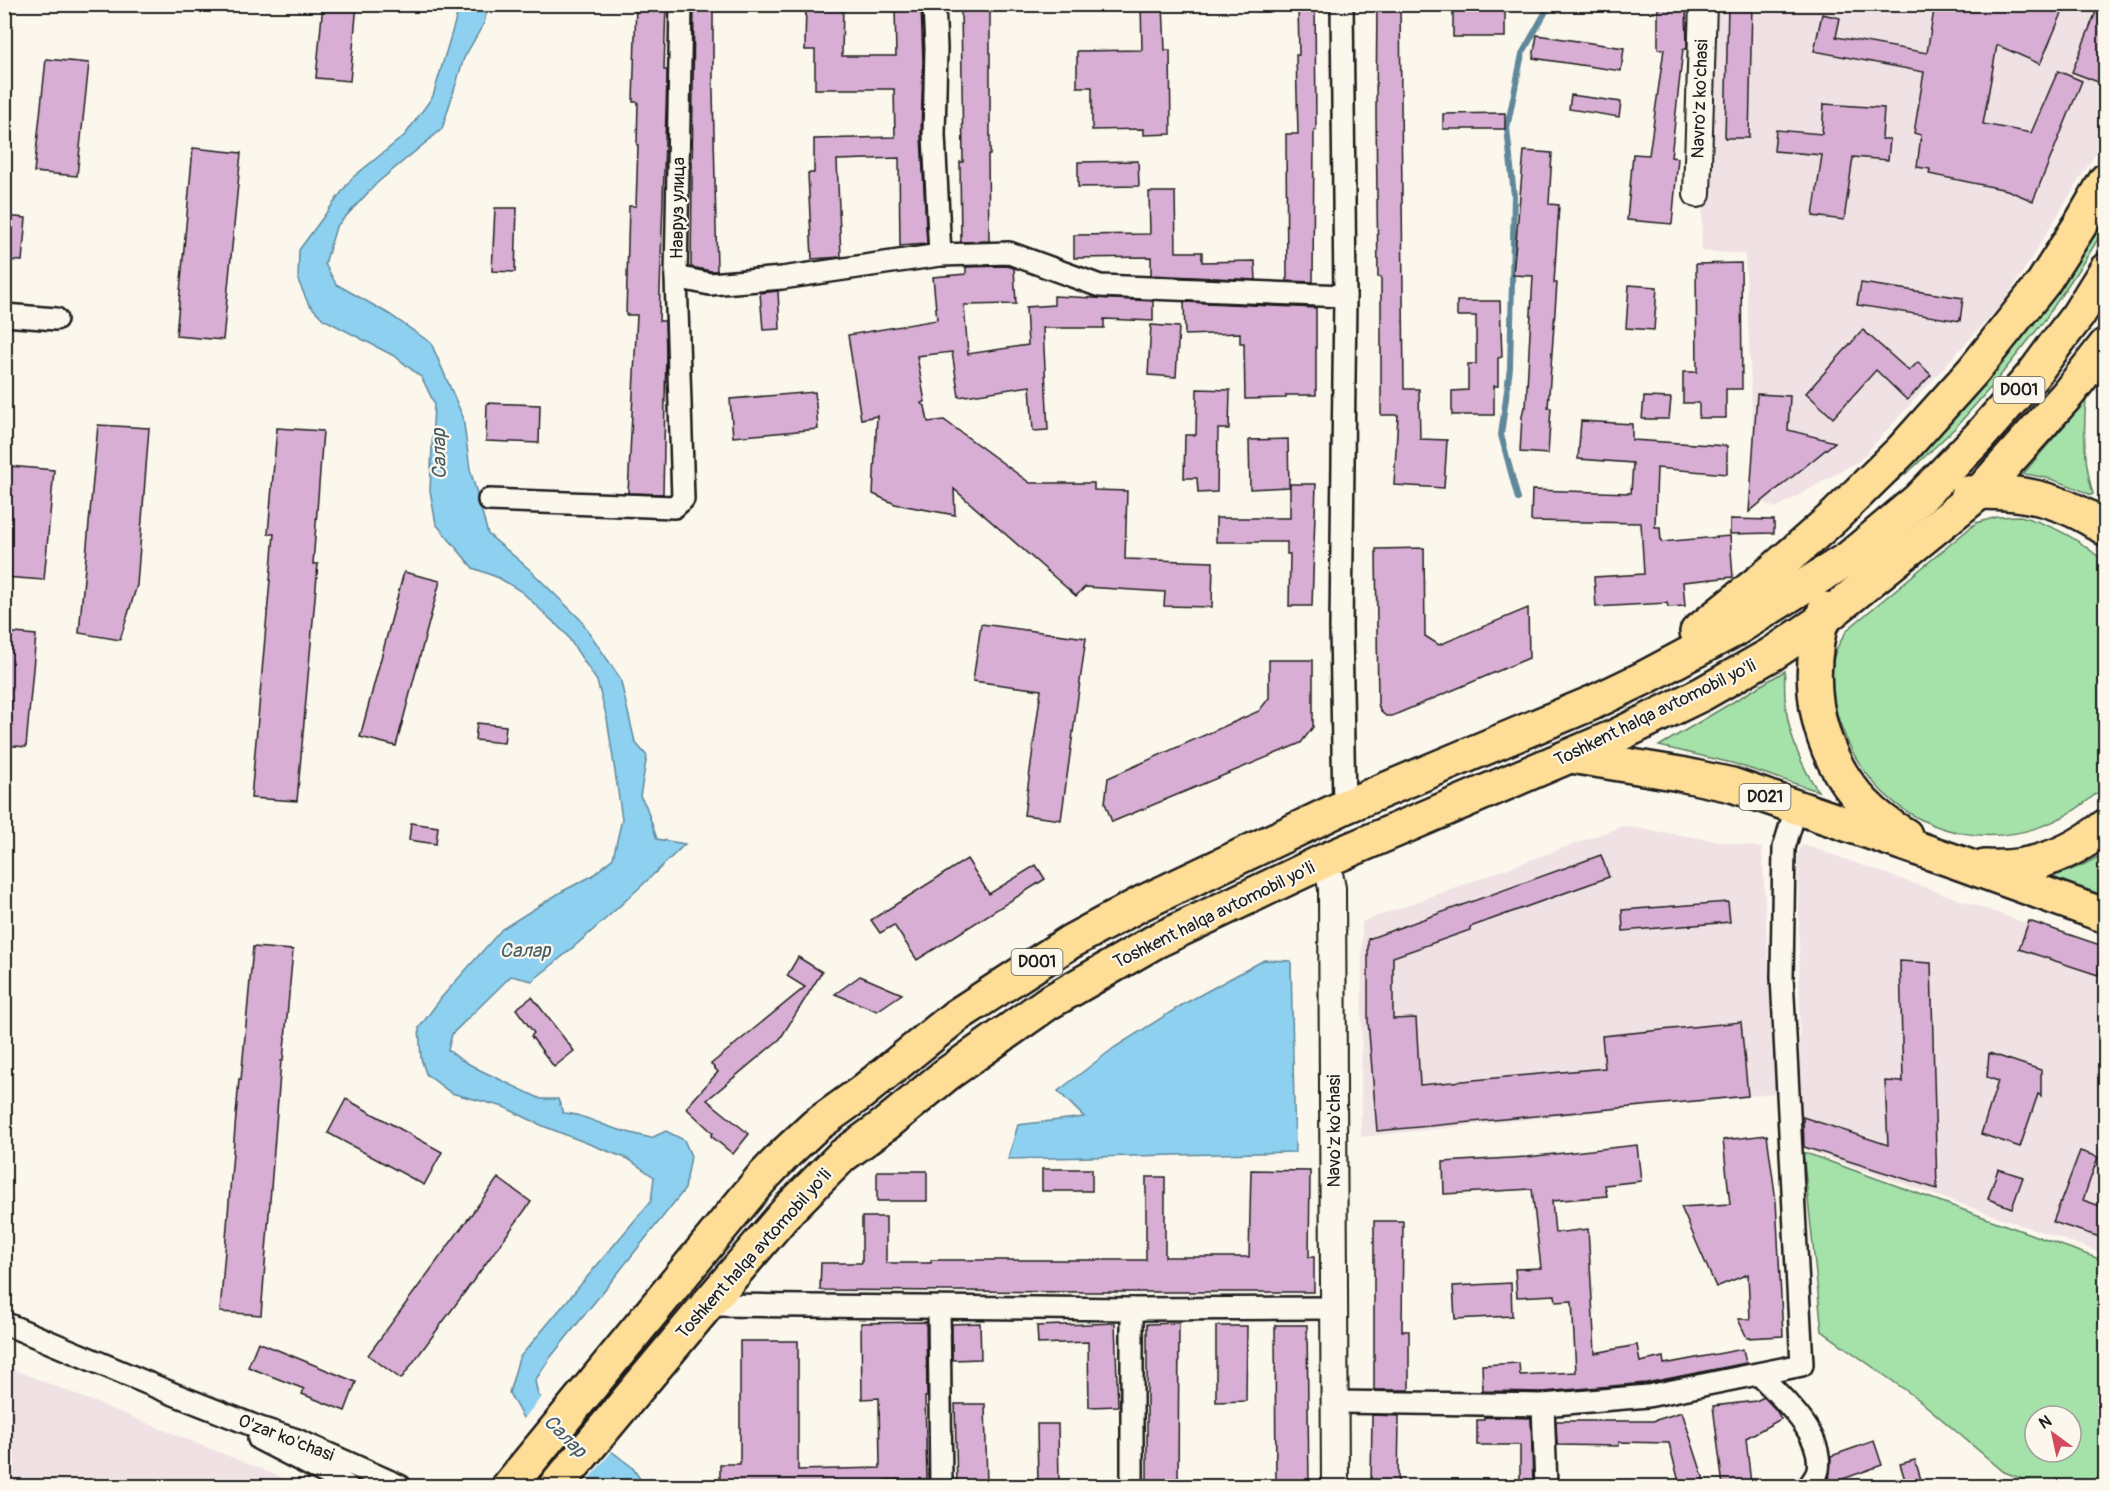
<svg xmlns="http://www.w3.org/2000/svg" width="2110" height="1491" font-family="Pangolin,sans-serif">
<rect width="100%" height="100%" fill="#fbf7ec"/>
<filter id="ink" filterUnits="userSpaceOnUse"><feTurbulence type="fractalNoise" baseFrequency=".0167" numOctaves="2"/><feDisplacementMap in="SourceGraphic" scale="12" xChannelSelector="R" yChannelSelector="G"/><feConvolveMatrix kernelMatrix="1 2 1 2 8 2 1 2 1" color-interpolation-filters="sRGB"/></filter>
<g filter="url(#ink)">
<g fill="#f0e1e5">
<path d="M1711,5H2105V138L2006,299L1859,461L1776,508L1756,500L1745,254L1701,251Z"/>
<path d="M1623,826L1762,848L1775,1093L1361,1137L1362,922Z"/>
<path d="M1802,844L2105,951V1254L1801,1148L1798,854Z"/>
<path d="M4,1366H5L303,1486H5Z"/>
</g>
<g fill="#a4e2aa" stroke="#607f63" stroke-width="1.5" fill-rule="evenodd">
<path d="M2105,206V228L2090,252L2044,321L1991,387L1955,428L1915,466L1791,569Z"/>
<path d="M2086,400C2083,432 2084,463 2093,494L2091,495C2069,484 2048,476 2023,474Z"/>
<path d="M2020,516C2053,525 2081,539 2105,563V785C2024,868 1892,846 1846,738C1834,711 1826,679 1836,650C1839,643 1844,636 1847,630L1976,523L1997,517Z"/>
<path d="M1785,671C1782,715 1794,755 1818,791L1732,763L1659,746Z"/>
<path d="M2105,853V896L2052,877L2081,866Z"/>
<path d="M1803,1152L2105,1261V1486H2041L2004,1472L1918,1399L1822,1331ZM2035,1416H2071V1452H2035Z"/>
</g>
<g fill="#8dd0ef" stroke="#60889b" stroke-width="1.5">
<path d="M460,5H488L484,23L464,58L442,129L377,183L336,227L325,264L336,284L389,314L431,343L463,417L470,469L488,534L528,568L580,619L620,678L635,742L647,756L640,796L646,806L657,839L685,844C636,892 586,939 532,981L511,976L452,1034L448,1050L460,1059L480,1070L541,1099H558L563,1113C579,1113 597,1123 613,1128C626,1132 639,1135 651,1138L666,1131L684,1140L691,1156L685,1189L550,1358L535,1381L538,1395L632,1467L645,1486H598L527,1425L509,1393L519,1358L651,1201L654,1177L628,1159L543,1126L504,1107L451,1093L426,1074L421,1058L419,1028L441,998L502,929L561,892L592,876L613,858L622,819L607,718L597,681L566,634L522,592L499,578L473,568L436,524L430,491L434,403L422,378L396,357L323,319L308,303L298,280L299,250L352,178L405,135L433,96Z"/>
<path d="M1264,960L1291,961L1295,1152L1008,1159L1018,1125L1084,1117L1058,1091L1115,1047L1182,1005Z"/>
</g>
<path fill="#fbf7ec" d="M543,1395L614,1449L587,1481L521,1422Z"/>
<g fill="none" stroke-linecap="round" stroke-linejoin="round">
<path stroke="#60889b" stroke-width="6" d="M1518,499L1501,435L1510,368L1514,196L1507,128L1522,54L1550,4"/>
</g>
<g fill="#d8aed4" stroke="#1c1c1c" stroke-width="1.5">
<path d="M323,4H357L350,81L316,78Z"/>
<path d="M636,4H666L664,70H667V80L659,321H665L666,352L663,494L628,493L637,315H626L629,206H636L638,145H637L638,102H633Z"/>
<path d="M694,4H713V91L717,271H711L691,267Z"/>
<path d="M806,4H843L842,56H896L895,7L921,6L923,61L921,136L927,244L900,246L899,158L837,160L841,257L812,259L808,173H814V139L895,137L894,89H815V50H805Z"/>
<path d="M961,4H990V155H988L989,241L961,242L960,162H963Z"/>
<path d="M1141,4H1163L1165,50H1170L1171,134L1144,135V129L1092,130V87H1077V51L1142,50Z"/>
<path d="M1298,4H1315L1316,130H1314L1313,282L1287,281L1286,134H1298L1296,55H1299Z"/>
<path d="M1377,4H1400L1404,389H1419L1420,439L1447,440L1444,488L1394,485L1398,415H1381V277H1378L1376,113Z"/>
<rect x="1453" y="4" width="52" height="33"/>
<path d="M1728,4H1752L1749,138H1725Z"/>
<path d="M1935,4H2066L2040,64L1997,45L1983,124L2031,133L2058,71L2082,81L2033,201L2007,190L1929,174L1930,169L1917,167L1921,135L1914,133L1924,72L1814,51L1822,14L1840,18L1836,37L1927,53Z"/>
<path d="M2099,4H2106V85L2072,72Z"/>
<path d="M1658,7H1686L1687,49H1683L1671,157L1678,158L1672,224L1627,220L1633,154L1649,155L1664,49H1658Z"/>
<path d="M1537,35L1624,48L1621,71L1533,58Z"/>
<path d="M46,59L89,63L77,176L34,172Z"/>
<path d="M1571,95L1621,102L1619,117L1569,109Z"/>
<path d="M1824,104L1884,108L1882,139H1890L1888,160L1853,157L1844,220L1813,216L1822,155L1774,151L1776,130L1822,134Z"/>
<path d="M1505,113V129H1443V114Z"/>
<path d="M193,148L241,153L223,340L176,336Z"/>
<path d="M1524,151L1552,153L1549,204L1559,205L1554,283H1557L1548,408H1551L1548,454L1520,452L1522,416L1524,407H1526L1533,276L1513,275Z"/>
<path d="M1138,161L1139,186L1078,187V162Z"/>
<path d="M1149,192H1175L1176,252H1202V262L1255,261L1256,280L1151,275V257L1074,258V235L1150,234Z"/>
<path d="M495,208H517L515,272L492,271Z"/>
<path d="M4,216L26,218L22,261L4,260Z"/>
<path d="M1741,263L1742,389H1726V418H1699V403H1683V372H1697L1696,264Z"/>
<path d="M1007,266L1014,268L1016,304L964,305L968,354L1028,345L1026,307L1054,305V296L1153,301V321L1104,319V328H1043L1048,430L1033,431L1030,386L959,397L952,352L917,356L925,402L921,403L925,406L928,422L944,420L1030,483H1094V490L1127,491L1125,559L1213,562L1212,607L1164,606L1165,592L1085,587L1076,596L954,489L955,515L895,504L873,494L877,416L861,419L848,335L937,320L933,277L966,274V267Z"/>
<path d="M1861,283L1963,298L1960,321L1857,305Z"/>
<path d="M1629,285L1657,287L1654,330L1626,328Z"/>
<path d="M778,291L780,329L763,330L760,293Z"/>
<path d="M1457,301H1500L1502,357L1498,358V386H1494V415H1452V391L1468,390V364H1476V316H1457Z"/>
<path d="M1184,302L1316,308V395H1286V398L1245,399L1244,343H1240V333L1185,335Z"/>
<path d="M1151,325L1179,327L1176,377L1148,375Z"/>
<path d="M1863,330L1909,371L1918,362L1931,375L1907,400L1876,370L1833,418L1806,393Z"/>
<path d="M1197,389L1230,390L1229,429H1218L1217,492L1198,493L1197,478H1184L1185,435H1196Z"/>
<path d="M815,392L818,429L733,437L730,399Z"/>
<path d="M1757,394L1790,396L1788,430L1835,442L1749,512Z"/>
<path d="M1644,397L1671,398L1669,419H1642Z"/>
<path d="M487,403L540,405L539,443L486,441Z"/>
<path d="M1581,421L1632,424V440L1727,446V474L1657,468L1655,527H1660L1661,542L1730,536L1733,577L1683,582L1685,606L1668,607L1667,603L1596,607L1594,577L1644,574L1641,523L1531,521L1532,490L1631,493L1633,463L1578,459Z"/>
<path d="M98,425L149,428L137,585L120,640L79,633Z"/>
<path d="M277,428L323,431L313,564H318L297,801L251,798L274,534H268Z"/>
<path d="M1288,439L1289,487L1250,489L1249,440Z"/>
<path d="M9,466L54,470L44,580L4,577V516Z"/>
<path d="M1290,484H1316L1312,606H1289L1290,554H1287V542H1216V518H1290Z"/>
<path d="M1730,519L1774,520V533L1730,534Z"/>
<path d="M1424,548L1425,636L1439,645L1528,608L1529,658L1392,716H1386L1380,711L1378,703L1376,549Z"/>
<path d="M404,572L440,581L396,746L360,737Z"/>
<path d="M981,624L1086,638L1061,820L1024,815L1041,690L973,681Z"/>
<path d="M4,632L36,635L26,747L4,745Z"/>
<path d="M1269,660H1313V727L1301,743L1112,822L1105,803L1108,778L1259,711L1269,698Z"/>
<path d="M477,723L506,726L504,743L475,740Z"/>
<path d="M411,823L438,827L436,844L409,840Z"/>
<path d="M1601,855L1609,877L1470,927V930L1393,957V1019L1416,1018L1420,1085L1605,1068L1602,1036L1741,1022L1748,1096L1377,1131L1368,1021V939Z"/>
<path d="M967,859L989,894L1036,865L1045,879L917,960L894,925L880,933L871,920Z"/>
<path d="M1728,902L1730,922L1623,931L1622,910Z"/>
<path d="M2029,921L2106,947V966L2101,965L2098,975L2019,949Z"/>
<path d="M253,947L293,950L283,1061H281L261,1315L220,1312L239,1079L241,1080Z"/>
<path d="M798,957L822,972L780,1039L707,1100L749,1134L733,1154L711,1136L713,1133L686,1108L718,1072L711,1064L805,987L787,976Z"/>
<path d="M1900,961L1931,963L1937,1189L1804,1147L1803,1117L1888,1145L1885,1081L1903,1082Z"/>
<path d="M860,976L902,994L877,1011L835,994Z"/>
<path d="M532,997L574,1051L554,1067L531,1036L534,1033L516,1009Z"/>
<path d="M1989,1053L2041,1070V1096L2038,1094L2020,1147L1981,1134L1998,1081L1987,1077Z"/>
<path d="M346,1099L442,1152L424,1185L328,1133Z"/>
<path d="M1767,1135L1776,1201L1783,1336L1747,1338L1738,1319H1750L1748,1274L1716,1287L1681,1207L1730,1204L1723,1140Z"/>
<path d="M1637,1145L1641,1181L1605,1185L1607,1196L1552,1201L1555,1233L1588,1229L1595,1353L1637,1345L1640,1362L1663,1357L1664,1364L1743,1349L1746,1363L1646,1383L1543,1392L1483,1391L1482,1365L1519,1363L1520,1375L1576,1372L1572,1301L1556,1302L1555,1295L1517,1297L1515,1269L1541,1268L1532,1189L1444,1194L1443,1162L1527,1157Z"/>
<path d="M2080,1151L2098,1157L2083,1200L2106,1208V1239L2053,1222Z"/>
<rect x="1042" y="1169" width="50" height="22"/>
<path d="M1998,1169L2023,1177L2012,1208L1988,1199Z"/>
<path d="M1251,1170L1310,1171L1309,1257H1314V1292H1091L820,1290L821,1263H862V1217H886V1263H931V1260H1146V1177H1165V1257H1249Z"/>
<rect x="877" y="1171" width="50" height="30"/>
<path d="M498,1178L531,1202L401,1379L368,1355Z"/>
<path d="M1374,1221H1403L1402,1331H1409V1390H1374Z"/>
<path d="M1511,1283L1512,1316L1455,1319L1453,1286Z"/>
<path d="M926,1322L927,1397H925L927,1479L885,1480V1486H720V1464H740V1341H798V1470L880,1468L879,1398L862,1399L861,1323Z"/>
<path d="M980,1323L981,1359L952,1360V1324Z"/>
<path d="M1115,1323L1118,1406L1089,1407L1088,1342L1038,1344L1037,1326Z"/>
<path d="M1179,1323L1178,1486H1147V1324Z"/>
<path d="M1275,1325H1307L1309,1486H1276Z"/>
<path d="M1216,1326H1247L1246,1401L1216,1402Z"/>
<path d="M258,1342L356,1382L345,1411L302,1394L304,1389L248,1367Z"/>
<path d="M1764,1397L1776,1410L1781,1419L1746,1438L1751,1484L1723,1486L1713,1406L1756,1401Z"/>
<path d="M955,1404H985L987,1486H957Z"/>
<path d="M1682,1412L1706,1486H1680L1669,1443L1619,1442V1446L1557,1445L1556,1421H1653Z"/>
<path d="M1372,1415L1399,1416L1398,1486H1371Z"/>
<path d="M1484,1417L1531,1418L1533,1486H1520V1445H1477V1420H1484Z"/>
<path d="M1037,1424H1058L1059,1486H1038Z"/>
<path d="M1874,1441L1882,1465L1829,1484L1831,1456Z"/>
<path d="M1915,1460L1923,1486H1907L1900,1464Z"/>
</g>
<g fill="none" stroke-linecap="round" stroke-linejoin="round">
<g stroke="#1c1c1c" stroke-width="26">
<g id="minor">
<path d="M934,4L936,48L934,135L940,255"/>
<path d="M1342,4L1345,296L1341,627L1344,807"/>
<path d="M676,277L710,284L782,278L940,255L1009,253L1100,286L1345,296"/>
<path d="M4,315L56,319"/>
<path d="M489,500L674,507L683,499L676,277L681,4"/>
<path d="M707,1305L1132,1309L1335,1308"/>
<path d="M939,1308L941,1486"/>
<path d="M4,1323L171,1393L260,1428L297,1440L400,1486"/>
<path d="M1759,1374C1781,1398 1824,1433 1818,1470C1817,1475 1812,1482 1809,1486"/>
<path d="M1335,1402L1543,1405L1648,1396L1802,1365L1782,977L1784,848L1796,808"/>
<path d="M1543,1405L1546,1486"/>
<path d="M259,1439L337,1479L347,1486"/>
<path d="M1132,1486V1309"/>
</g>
</g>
<g stroke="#1c1c1c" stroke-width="30">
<g id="tertiary">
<path d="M1697,194L1703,4"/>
<path d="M1326,860L1332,888L1335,1486"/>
</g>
</g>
<g stroke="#1c1c1c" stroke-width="38">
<g id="trunk">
<path d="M1968,493C2017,489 2065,500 2106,529"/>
<path d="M1825,609C1797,695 1824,789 1905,835"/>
<path d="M1697,632L1776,568L1835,516L1902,450L1973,371L2043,283L2080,225L2106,180"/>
<path d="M1571,756L1680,774L1732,785L1954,861L2106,916"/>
<path d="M1985,867C2030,870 2071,854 2106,826"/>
<path d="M509,1486L761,1179L786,1153L815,1126L861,1093L956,1016L1070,942L1142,903L1344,807L1592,703L1644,678L1734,630L1849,558L1919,499L1979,437L2033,375L2055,345L2078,315L2106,270"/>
<path d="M556,1486L707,1305L790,1208L842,1156L886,1124L947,1074L1048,1003L1156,941L1326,860L1614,737L1702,694L1772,654L1821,621L1981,491L2067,395L2106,345"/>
</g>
</g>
<use href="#minor" stroke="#fbf7ec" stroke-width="21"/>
<use href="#tertiary" stroke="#fbf7ec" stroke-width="26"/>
<use href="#trunk" stroke="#fedd96" stroke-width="33"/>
</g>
</g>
<g text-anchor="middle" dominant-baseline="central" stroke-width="4.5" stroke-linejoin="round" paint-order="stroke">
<g fill="#fbf7ec" stroke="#5f5e5a" stroke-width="1.5">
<rect x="1993.5" y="377" width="51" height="26" rx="4.5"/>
<rect x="1739.5" y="784" width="51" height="26" rx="4.5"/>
<rect x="1011.5" y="949" width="51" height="26" rx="4.5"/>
</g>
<g font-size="16" font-weight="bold" fill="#1c1c1c">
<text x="2019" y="390">D001</text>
<text x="1765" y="797">D021</text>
<text x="1037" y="962">D001</text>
</g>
<g font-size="18" fill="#1c1c1c" stroke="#fbf7ec">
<text transform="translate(1700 99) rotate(-88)">Navro'z ko'chasi</text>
<text transform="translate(678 208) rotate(-89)">Навруз улица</text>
<text transform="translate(1655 713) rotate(-26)">Toshkent halqa avtomobil yo'li</text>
<text transform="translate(1214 915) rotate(-26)">Toshkent halqa avtomobil yo'li</text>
<text transform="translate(1334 1131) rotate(-90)">Navo'z ko'chasi</text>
<text transform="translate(754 1254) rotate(-48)">Toshkent halqa avtomobil yo'li</text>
<text transform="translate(286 1438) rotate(21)">O'zar ko'chasi</text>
</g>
<g font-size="20" font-style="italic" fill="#445b66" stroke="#fbf7ec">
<text transform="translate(439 454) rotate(-91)">Салар</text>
<text x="525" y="950">Салар</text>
<text transform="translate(565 1436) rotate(45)">Салар</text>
</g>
</g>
<rect width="2110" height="1491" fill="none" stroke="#fbf7ec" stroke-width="24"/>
<rect x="12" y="12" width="2086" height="1467" fill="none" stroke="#1c1c1c" stroke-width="2" filter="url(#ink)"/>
<g transform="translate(2053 1434) rotate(327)"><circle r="28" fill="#fbf7ec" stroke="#a29f99" stroke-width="1.5"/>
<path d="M0-4.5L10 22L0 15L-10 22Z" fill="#d1495b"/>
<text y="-9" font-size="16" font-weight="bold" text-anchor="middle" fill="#1c1c1c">N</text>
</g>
</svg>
